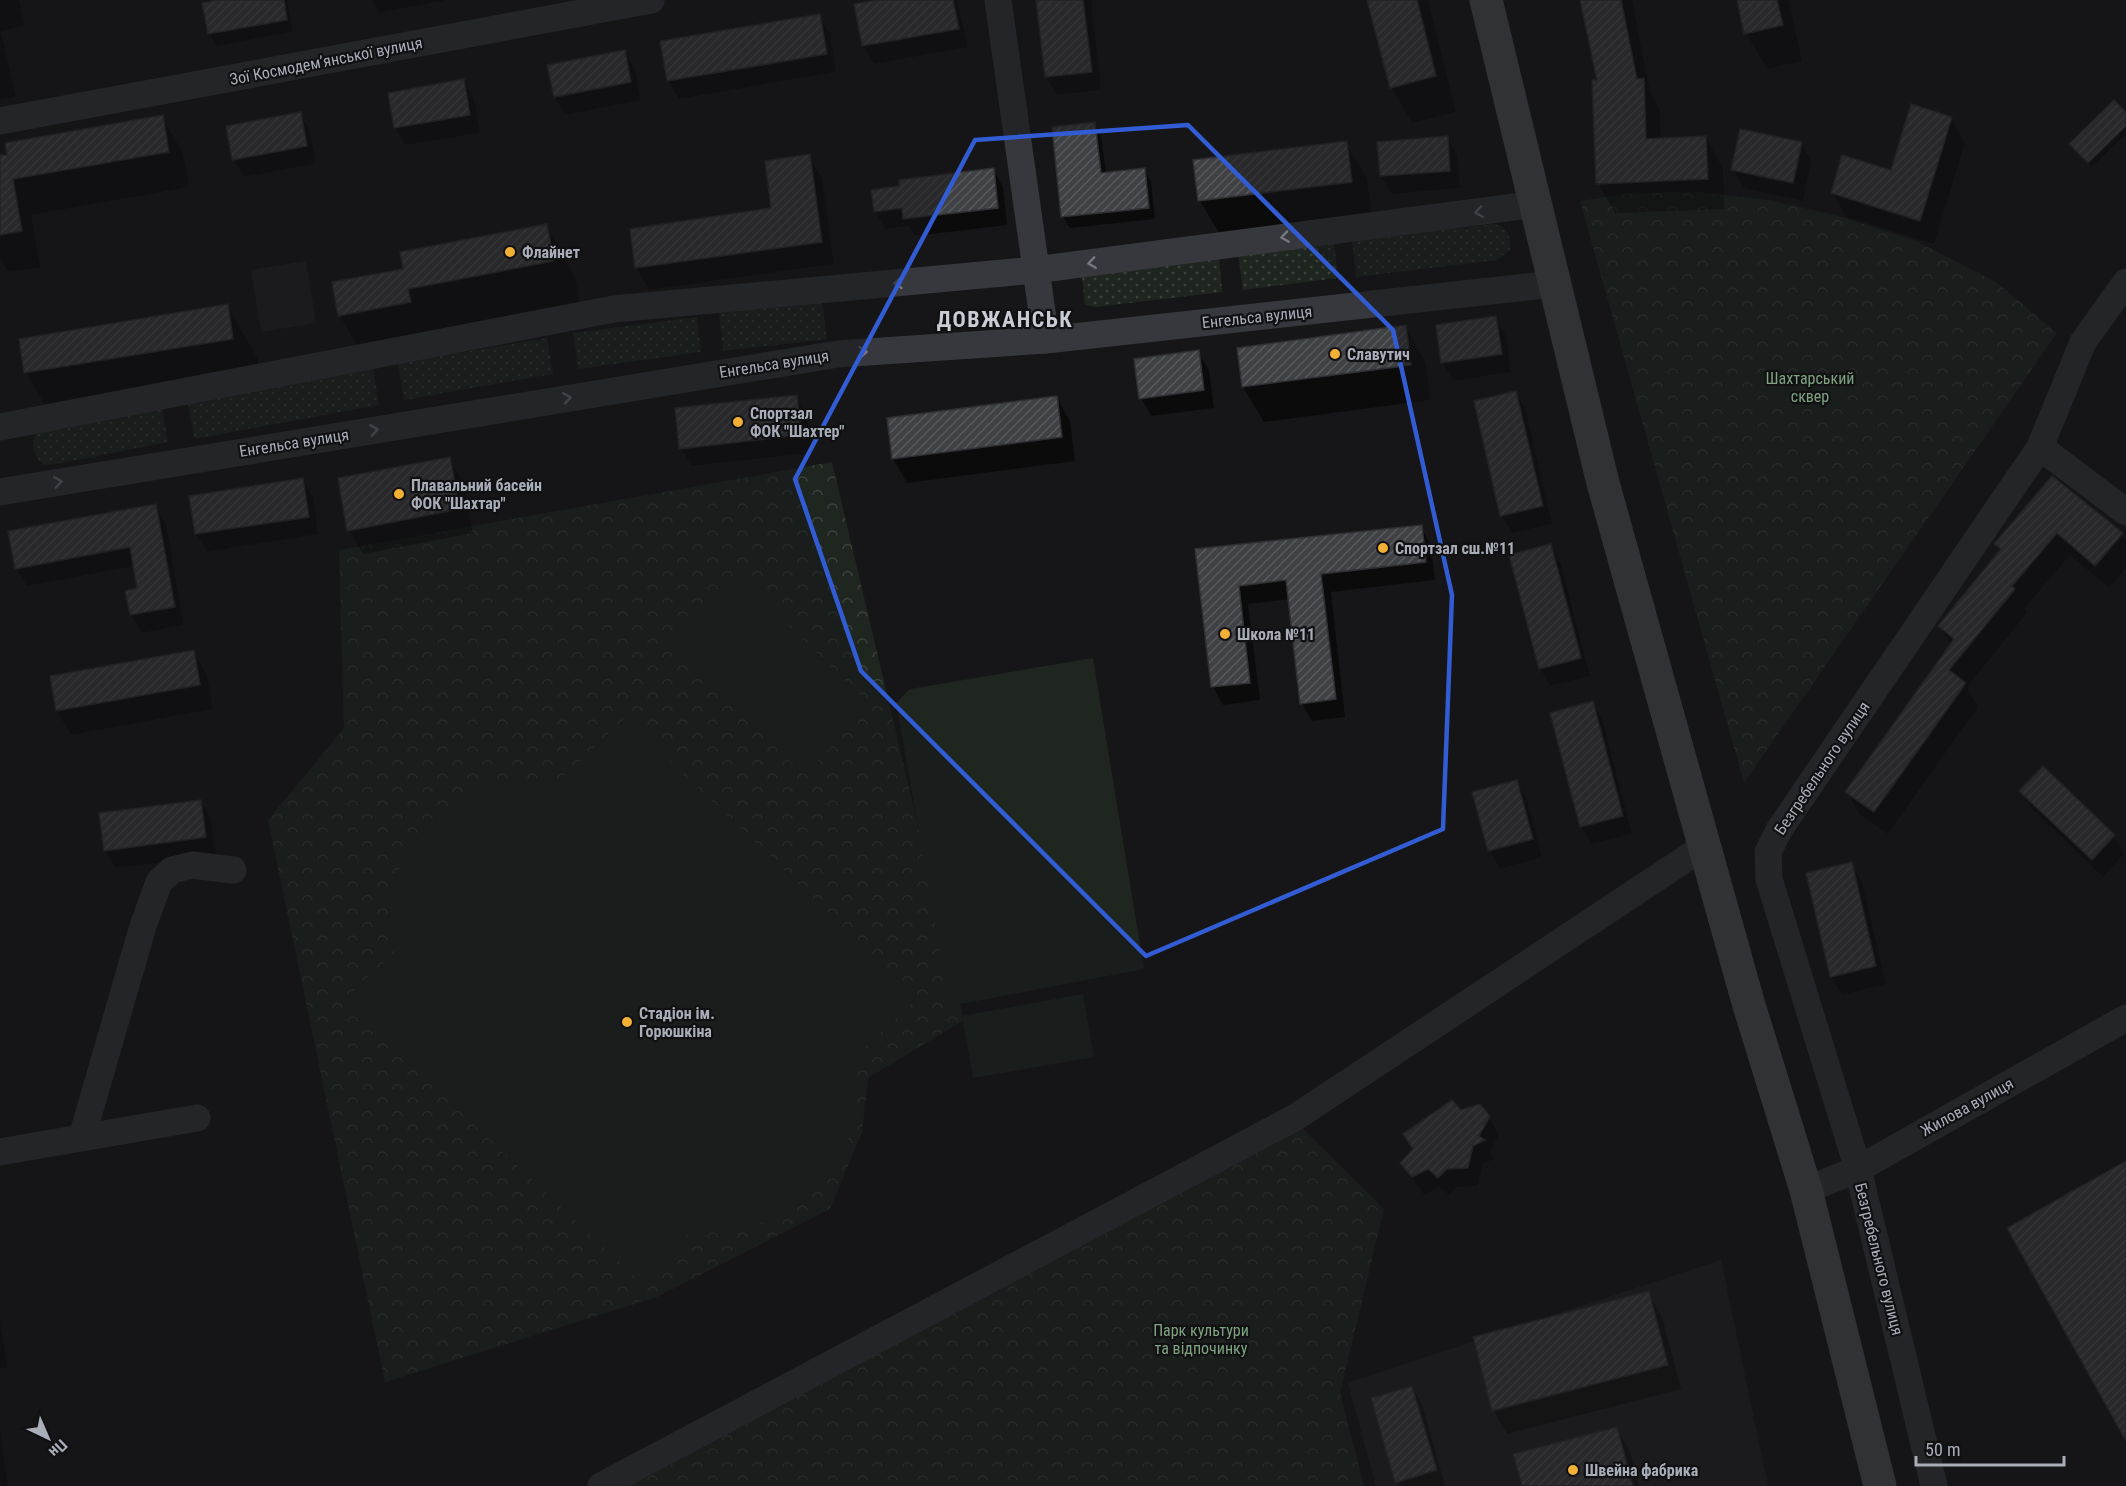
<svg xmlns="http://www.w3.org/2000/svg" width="2126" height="1486" font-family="'Roboto Condensed',sans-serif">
<defs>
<pattern id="grass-dots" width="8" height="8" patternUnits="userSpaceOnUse" patternTransform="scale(1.5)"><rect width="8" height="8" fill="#1e261f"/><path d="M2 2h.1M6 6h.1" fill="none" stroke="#3c433d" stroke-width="1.8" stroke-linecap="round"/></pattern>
<pattern id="park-crowns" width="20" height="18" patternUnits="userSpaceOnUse" patternTransform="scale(1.5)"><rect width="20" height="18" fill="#1e261f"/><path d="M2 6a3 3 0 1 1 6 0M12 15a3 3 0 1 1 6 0" fill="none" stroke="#3c433d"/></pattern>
<pattern id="building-hatch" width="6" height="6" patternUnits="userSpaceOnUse" patternTransform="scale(1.5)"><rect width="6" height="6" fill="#404145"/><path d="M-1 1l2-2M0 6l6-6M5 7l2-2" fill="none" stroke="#595a5e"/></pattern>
</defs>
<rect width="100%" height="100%" fill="#161618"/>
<g fill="#222225">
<path d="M306,261L316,323L261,332L251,270Z"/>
<path d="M1721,1260L1768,1486H1376L1348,1383Z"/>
</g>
<g fill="url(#grass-dots)">
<path d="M1495,224C1508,228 1511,237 1510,250L1497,260L1356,277L1352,240Z"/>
<path d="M1334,242L1338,278L1243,290L1238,253Z"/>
<path d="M1219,256L1222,292L1096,307L1085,305L1082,277Z"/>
<path d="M822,300L827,339L723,351L719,312Z"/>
<path d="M697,317L701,352L578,369L573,333Z"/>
<path d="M547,338L553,374L404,400L398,363Z"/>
<path d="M373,369L379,405L194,439L188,403Z"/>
<path d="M162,408L168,442L51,465L43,464C33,457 30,442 37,432Z"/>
</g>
<g fill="url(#park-crowns)">
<path d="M1699,192L1769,200L1842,217L1916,241L1996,282L2057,333L1744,783L1580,201L1632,193Z"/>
<path d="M832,462L964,1020L868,1078L862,1132L830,1209L657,1297L385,1382L268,820L344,728L339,550Z"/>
<path d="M1298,1124L1384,1209L1340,1393L1364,1486H612Z"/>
</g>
<g fill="#1e261f">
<path d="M738,576L871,706L804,775L671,645Z"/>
<path d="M1093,658L1144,969L950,1006L896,703L910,689Z"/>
<path d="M625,718L917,998L853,1058C866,1175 802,1234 688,1232L646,1286L342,1001L394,953C393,939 387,922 389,908C398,848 442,790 505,782C521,780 539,783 556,783Z"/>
<path d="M1083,994L1094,1057L973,1078L962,1016Z"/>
</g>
<g fill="#0007">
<path d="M0,0H19L25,26L1,31L16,97L0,100Z"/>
<path d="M224,0H287L293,32L216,46L210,34L204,4Z"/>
<path d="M372,0H447L379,13Z"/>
<path d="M885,0H957L968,47L874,64L863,46L856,5Z"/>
<path d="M1037,0H1091L1101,90L1057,95L1046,77Z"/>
<path d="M1369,0H1428L1456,112L1412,123L1391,87Z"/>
<path d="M1582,0H1632L1650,92L1660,110L1661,140L1706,138L1723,168L1724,209L1615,213L1598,183L1599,81Z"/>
<path d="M1739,0H1789L1802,61L1767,69L1746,33Z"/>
<path d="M819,16L830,34L836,72L679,99L668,81Z"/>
<path d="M624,51L635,69L641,100L565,115L555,97Z"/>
<path d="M464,81L474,99L480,133L405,145L395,127Z"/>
<path d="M300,114L310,132L316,164L244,177L233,159Z"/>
<path d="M2126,114V134L2092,167L2071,144Z"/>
<path d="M162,117L183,153L189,187L31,215L41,267L8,272L0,258V185L15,182L13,179Z"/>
<path d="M1951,118L1965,143L1934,244L1846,217L1832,192L1892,172Z"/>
<path d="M1095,123L1101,135L1106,174L1144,170L1151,181L1155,219L1070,228L1063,217Z"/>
<path d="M1447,137L1457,155L1460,188L1392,194L1381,176Z"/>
<path d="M1346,143L1367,178L1372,217L1221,236L1200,201Z"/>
<path d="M1801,143L1811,161L1803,201L1743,188L1733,170Z"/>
<path d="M809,156L822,178L834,264L649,290L636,268L773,210Z"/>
<path d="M993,170L1003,187L1007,225L915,236L909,226L885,229L875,211Z"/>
<path d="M546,225L575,277L582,312L369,367L340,316L405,270Z"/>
<path d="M227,305L257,357L262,390L56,424L26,373L20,340Z"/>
<path d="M1495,318L1506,336L1511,372L1453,381L1443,363Z"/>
<path d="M1405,327L1426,363L1431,400L1264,422L1243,387Z"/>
<path d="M1198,352L1209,370L1214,408L1151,416L1141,398Z"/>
<path d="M1516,393L1526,411L1552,524L1512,533L1501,515Z"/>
<path d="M797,396L807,414L811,453L691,466L681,448Z"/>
<path d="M1056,397L1070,421L1075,461L907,483L893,459Z"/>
<path d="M449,458L463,482L473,533L363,554L349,530Z"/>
<path d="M2052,478L2122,534L2126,541V568L2109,588L2070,555L2025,608L2027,613L1967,687L1978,707L1888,834L1860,815L1847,792L1951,646L1940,626L2001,552L1996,544Z"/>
<path d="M302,479L313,497L318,534L207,552L196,534L191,497Z"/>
<path d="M155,506L166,524L184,625L142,633L131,615L139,589L135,566L27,586L16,568Z"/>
<path d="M1421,527L1431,545L1435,580L1331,592L1345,717L1312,721L1302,703L1290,599L1248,604L1260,700L1223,705L1213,687L1197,550Z"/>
<path d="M1551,546L1561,564L1590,676L1550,686L1540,668Z"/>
<path d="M193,651L207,675L213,709L71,735L57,711L51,677Z"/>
<path d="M1593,703L1603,721L1632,834L1591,844L1581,826Z"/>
<path d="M1517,782L1527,800L1542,857L1500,869L1490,851Z"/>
<path d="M2021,791L2114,836L2124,854L2103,877L2032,809Z"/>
<path d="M201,801L211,819L216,855L115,868L105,850Z"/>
<path d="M1851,864L1862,882L1886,984L1842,995L1831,977L1808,874Z"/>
<path d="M1461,1112L1489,1117L1499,1135L1490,1152L1494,1159L1482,1164L1478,1186L1457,1187L1449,1195L1439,1187L1424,1195L1402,1163Z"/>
<path d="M1648,1293L1662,1317L1681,1389L1507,1434L1493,1410Z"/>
<path d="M0,1322L8,1367L0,1369Z"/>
<path d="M1412,1387L1422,1405L1445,1486H1399L1397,1482Z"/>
<path d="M1616,1428L1630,1452L1639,1486H1523Z"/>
<path d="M0,1429L8,1486H0Z"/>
</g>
<g fill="url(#building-hatch)" stroke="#303034" stroke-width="1.5">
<path d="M216,0H284L287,20L208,34L202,3Z"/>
<path d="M877,0H953L959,29L862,46L854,4Z"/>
<path d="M1036,0H1083L1092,72L1045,77Z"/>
<path d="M1367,0H1417L1436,76L1390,88Z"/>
<path d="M1580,0H1621L1637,79L1644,78L1646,139L1706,136L1708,179L1596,184L1592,80H1597Z"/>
<path d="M1737,0H1777L1783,25L1744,34Z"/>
<path d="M820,14L827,54L667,81L660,41Z"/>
<path d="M625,50L631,82L554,97L547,65Z"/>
<path d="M464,79L470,115L394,128L388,93Z"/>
<path d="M2114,100L2126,112V126L2088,163L2069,144Z"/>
<path d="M1911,104L1952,117L1920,221L1831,193L1842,155L1891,170Z"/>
<path d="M301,112L307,146L232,160L226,126Z"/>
<path d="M163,115L169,152L13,179L22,231L0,235V155H7L5,143Z"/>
<path d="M1095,122L1101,173L1145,168L1149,208L1061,217L1052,127Z"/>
<path d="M1740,129L1802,142L1793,183L1731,170Z"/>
<path d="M1448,136L1450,171L1380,176L1377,142Z"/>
<path d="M1347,141L1352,182L1198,201L1193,160Z"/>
<path d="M810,154L822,242L635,268L630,229L771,208L765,161Z"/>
<path d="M994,168L998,208L903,219L902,208L874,212L871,190L899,186V180Z"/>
<path d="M547,224L554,261L408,289L411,302L338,316L332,282L403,269L400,252Z"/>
<path d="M228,304L233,339L24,373L19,339Z"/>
<path d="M1496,316L1502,354L1441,363L1436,325Z"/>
<path d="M1406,325L1411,365L1242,387L1237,348Z"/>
<path d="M1199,350L1204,390L1139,399L1134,359Z"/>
<path d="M1516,391L1543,506L1500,516L1474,401Z"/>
<path d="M797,395L802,435L679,449L675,408Z"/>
<path d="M1057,396L1062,437L892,459L887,418Z"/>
<path d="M450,457L460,509L347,531L338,478Z"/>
<path d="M2052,476L2123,533L2095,566L2057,533L2012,586L2015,589L1949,670L1966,683L1874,812L1845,792L1954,639L1938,626L2001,549L1994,544Z"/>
<path d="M303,478L309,517L195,534L189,496Z"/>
<path d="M156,504L175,607L130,615L125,591L137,588L130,547L15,569L8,531Z"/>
<path d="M1422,525L1426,562L1321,574L1336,699L1300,704L1286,580L1239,586L1250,683L1211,687L1195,549Z"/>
<path d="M1551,544L1581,658L1539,669L1509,555Z"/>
<path d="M194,650L200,685L56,711L50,676Z"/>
<path d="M1593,701L1623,816L1580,827L1550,713Z"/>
<path d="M2043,766L2115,835L2092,860L2019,791Z"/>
<path d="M1517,780L1533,839L1488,851L1472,792Z"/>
<path d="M201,800L206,837L104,851L99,813Z"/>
<path d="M1852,862L1876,966L1830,977L1806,873Z"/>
<path d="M1452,1100L1461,1110L1480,1104L1490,1116L1479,1136L1485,1140L1473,1146L1468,1168L1447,1169L1438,1178L1428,1169L1412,1177L1400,1163L1413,1149L1403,1134Z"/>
<path d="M2126,1161V1441L2007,1228Z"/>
<path d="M1649,1291L1668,1365L1492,1411L1473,1337Z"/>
<path d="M1412,1386L1437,1470L1395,1483L1371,1398Z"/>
<path d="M1617,1427L1633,1486H1522L1513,1454Z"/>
</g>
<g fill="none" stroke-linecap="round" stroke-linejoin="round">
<g stroke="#37383d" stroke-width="27">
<path d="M998,0L1046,340"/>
<path d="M0,121L651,0"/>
<path d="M0,427L614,309L1035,270L1537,204"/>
<path d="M2040,447L2126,512"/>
<path d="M0,492L838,354L1046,340L1554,284"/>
<path d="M82,1137L143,926L159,882L172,870L192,865L233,870"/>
<path d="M0,1152L197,1118"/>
<path d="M1806,1190L1858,1169L2126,1018"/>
<path d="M601,1486L1296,1117L1705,846"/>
<path d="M1934,1486L1858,1169L1769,879L1768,852L1779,830L2040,447L2083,342L2126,282"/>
</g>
<path stroke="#53555c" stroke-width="33" d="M1486,0L1603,483L1748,1002L1806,1190L1880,1486"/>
</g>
<defs><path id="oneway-chevron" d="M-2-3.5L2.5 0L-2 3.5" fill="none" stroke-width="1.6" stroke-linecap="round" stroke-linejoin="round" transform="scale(1.5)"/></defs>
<g stroke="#757881">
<use href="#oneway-chevron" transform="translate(1479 212) rotate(172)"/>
<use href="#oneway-chevron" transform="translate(1285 237) rotate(172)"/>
<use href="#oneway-chevron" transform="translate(1092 263) rotate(172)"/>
<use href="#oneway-chevron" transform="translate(898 283) rotate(175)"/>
<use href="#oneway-chevron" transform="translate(863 352) rotate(-4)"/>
<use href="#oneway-chevron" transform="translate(567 398) rotate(-9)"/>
<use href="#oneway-chevron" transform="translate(374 430) rotate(-9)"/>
<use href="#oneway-chevron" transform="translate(58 482) rotate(-9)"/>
</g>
<path d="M0 0H2126V1486H0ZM1188,125L1393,330L1452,595L1443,829L1146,956L861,671L795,479L975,140Z" fill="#161618" fill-opacity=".55" fill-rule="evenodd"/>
<path fill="none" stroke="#325cd3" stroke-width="4.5" stroke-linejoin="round" d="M1188,125L1393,330L1452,595L1443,829L1146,956L861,671L795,479L975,140Z"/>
<g fill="#f2b134" stroke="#111113" stroke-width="2">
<circle cx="510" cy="252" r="6"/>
<circle cx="1335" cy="354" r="6"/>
<circle cx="738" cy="422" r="6"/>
<circle cx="399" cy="494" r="6"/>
<circle cx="1383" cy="548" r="6"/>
<circle cx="1225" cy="634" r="6"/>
<circle cx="627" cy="1022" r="6"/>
<circle cx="1573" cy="1470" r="6"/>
</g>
<g text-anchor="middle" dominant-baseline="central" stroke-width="4.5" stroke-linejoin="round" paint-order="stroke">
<g font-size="16" fill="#a8adb8" stroke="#111113">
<text transform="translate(326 61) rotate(-11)">Зої Космодем’янської вулиця</text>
<text transform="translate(1257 317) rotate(-6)">Енгельса вулиця</text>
<text transform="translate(774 364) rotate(-9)">Енгельса вулиця</text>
<text transform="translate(294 443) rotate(-9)">Енгельса вулиця</text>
<text transform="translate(1822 768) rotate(-56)">Безгребельного вулиця</text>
<text transform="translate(1967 1107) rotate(-29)">Жилова вулиця</text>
<text transform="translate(1879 1259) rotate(76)">Безгребельного вулиця</text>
</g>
<g font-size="16" font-weight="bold" fill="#a8adb8" stroke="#111113" text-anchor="start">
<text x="522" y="252">Флайнет</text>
<text x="1347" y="354">Славутич</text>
<text x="750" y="413">Спортзал<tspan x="750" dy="18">ФОК "Шахтер"</tspan></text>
<text x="411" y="485">Плавальний басейн<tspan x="411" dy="18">ФОК "Шахтар"</tspan></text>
<text x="1395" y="548">Спортзал сш.№11</text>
<text x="1237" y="634">Школа №11</text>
<text x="639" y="1013">Стадіон ім.<tspan x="639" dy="18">Горюшкіна</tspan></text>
<text x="1585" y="1470">Швейна фабрика</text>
</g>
<g font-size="16" fill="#7fa381" stroke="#111113">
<text x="1810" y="378">Шахтарський<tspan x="1810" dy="18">сквер</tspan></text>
<text x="1201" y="1330">Парк культури<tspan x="1201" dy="18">та відпочинку</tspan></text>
</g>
<g font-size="22" font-weight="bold" letter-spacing="1.5" fill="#c9ccd4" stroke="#111113">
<text x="1005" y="319">ДОВЖАНСЬК</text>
</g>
</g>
<g transform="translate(48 1438) rotate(136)" stroke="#111113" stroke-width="4.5" paint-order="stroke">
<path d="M0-4.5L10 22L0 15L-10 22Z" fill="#a8adb8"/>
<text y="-9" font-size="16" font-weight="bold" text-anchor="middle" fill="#a8adb8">Пн</text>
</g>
<path d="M1916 1456v9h148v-9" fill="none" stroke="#a8adb8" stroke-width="3"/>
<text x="1925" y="1456" font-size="18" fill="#a8adb8" stroke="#111113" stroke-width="4.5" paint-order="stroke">50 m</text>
</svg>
